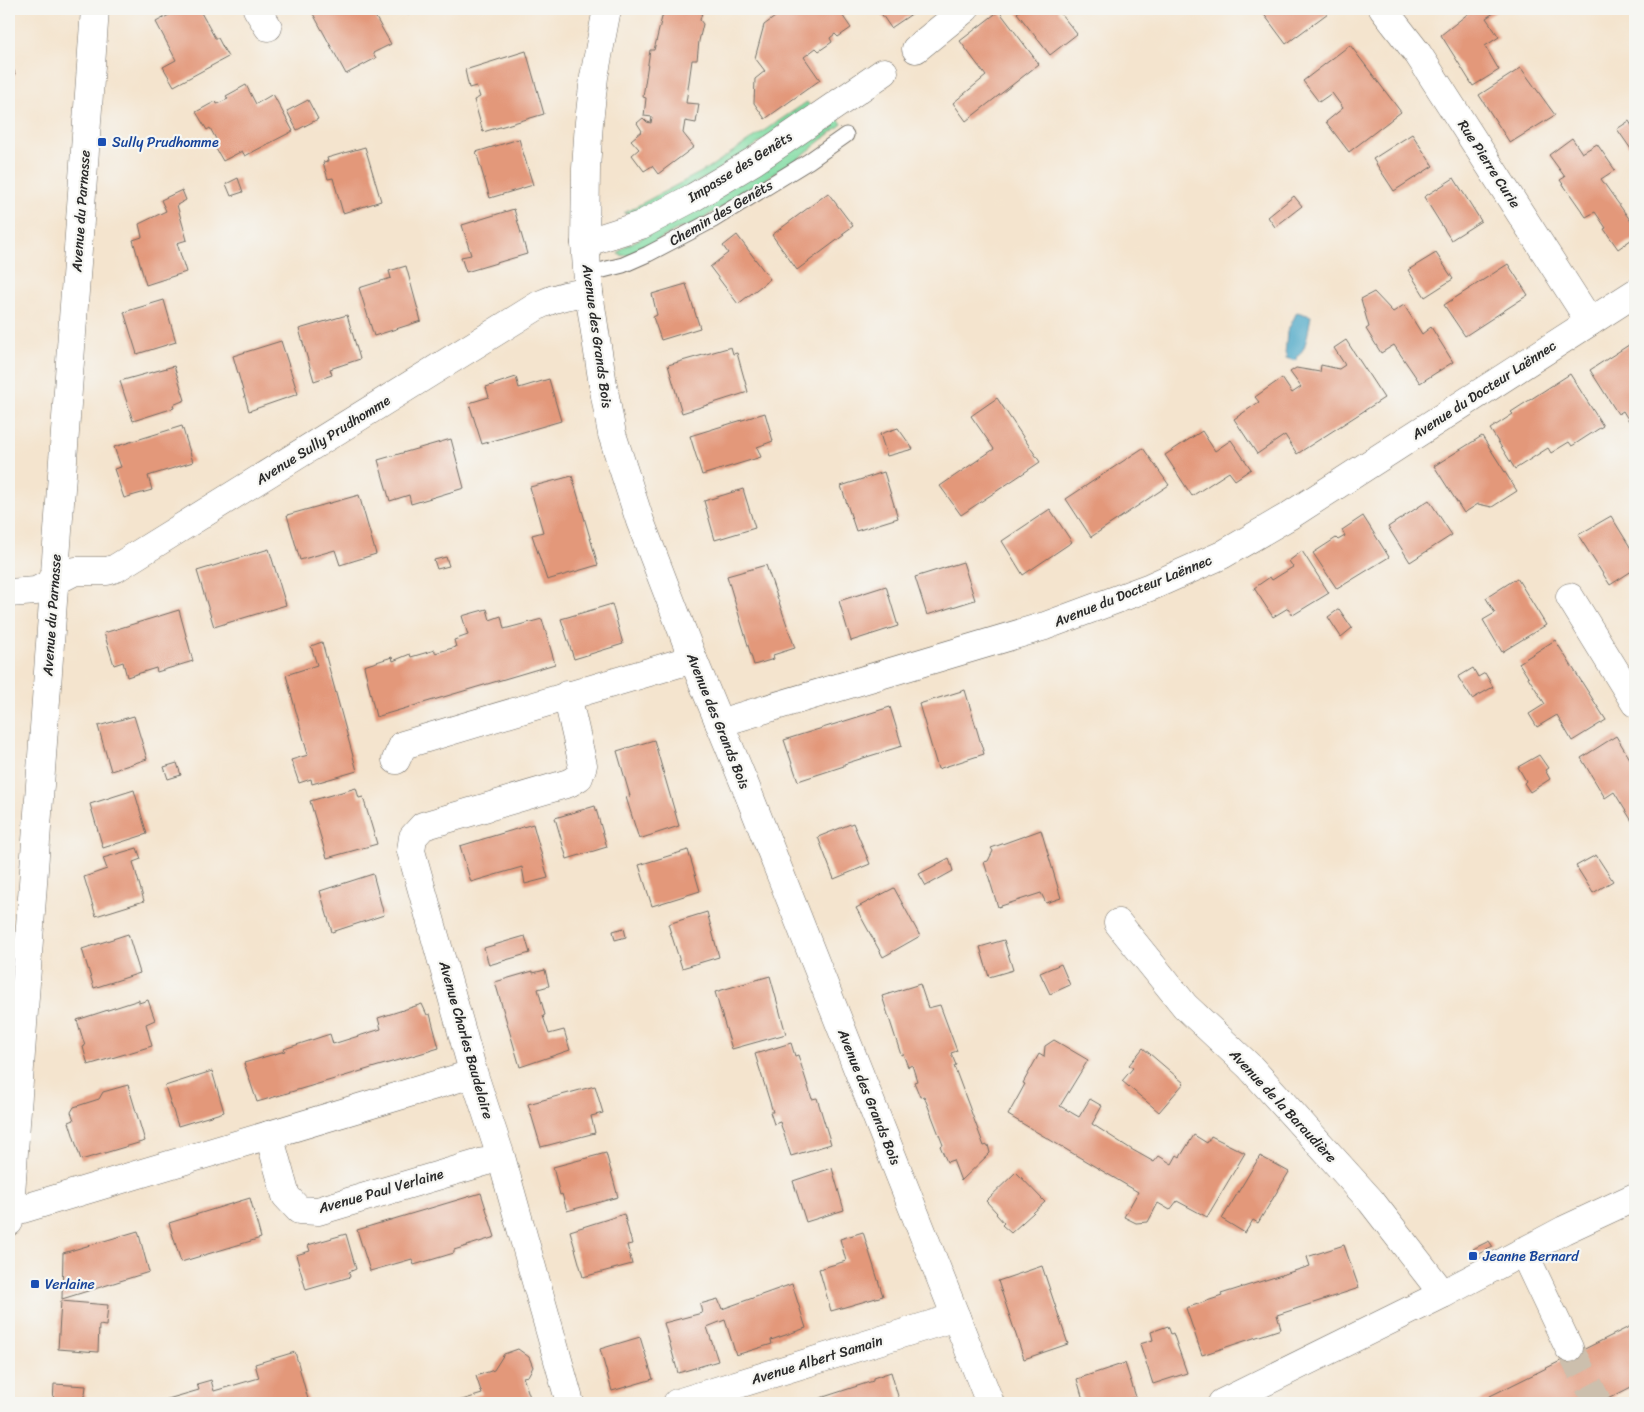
<svg xmlns="http://www.w3.org/2000/svg" width="1644" height="1412" font-family="Sriracha,sans-serif">
<rect width="100%" height="100%" fill="#f6f6f2"/>
<filter id="ink" filterUnits="userSpaceOnUse"><feTurbulence type="fractalNoise" baseFrequency=".02" numOctaves="2"/><feDisplacementMap in="SourceGraphic" scale="10" xChannelSelector="R" yChannelSelector="G"/><feConvolveMatrix kernelMatrix="1 2 1 2 8 2 1 2 1" color-interpolation-filters="sRGB"/></filter>
<filter id="wash" filterUnits="userSpaceOnUse"><feTurbulence type="fractalNoise" baseFrequency=".0096" numOctaves="4" result="noise"/><feDisplacementMap in="SourceGraphic" scale="20" xChannelSelector="R" yChannelSelector="G"/><feGaussianBlur stdDeviation="1.12" result="paint"/><feColorMatrix in="noise" values="0 0 0 0 0 0 0 0 0 0 0 0 0 0 0 0 0 1.4 0 .05"/><feComposite in="paint" operator="in"/></filter>
<g filter="url(#wash)">
<rect width="100%" height="100%" fill="#f4e4ce"/>
<g fill="#82dda4" stroke="#568468">
<path d="M807,102L811,108L713,174L631,215L624,213L707,169Z"/>
<path d="M837,117L842,124L789,166L774,173L753,189L690,226C686,227 682,228 678,229C663,235 633,262 618,254L624,247L683,216Z"/>
</g>
<path fill="#48a6c6" stroke="#3a6878" d="M1297,312L1311,316L1307,338L1304,348L1295,361L1286,358L1287,355L1285,354L1287,332Z"/>
<g id="blocks">
<g fill="#e3987a">
<path d="M180,9H199L215,38H218L228,57L174,86L163,67L176,60L156,22Z"/>
<path d="M313,9H371L391,44L373,53L376,58L346,74L311,10Z"/>
<path d="M404,9H420L408,15Z"/>
<path d="M664,9H703L700,20L703,24L699,41L697,60H692L686,103L699,104L696,123L685,121L683,133L694,147L658,174L652,166L644,171L632,155L639,149L631,140L642,131L637,123L643,118L647,122L651,123L652,117L644,116L646,98L643,97L650,50H654Z"/>
<path d="M771,9H838L851,28L838,37L835,34L830,38L832,42L819,51L816,48L804,57L820,80L765,119L754,103L755,79L765,71L755,58L764,25L775,17L769,10Z"/>
<path d="M878,9H919L891,28Z"/>
<path d="M1022,9H1057L1077,34L1050,55L1017,13Z"/>
<path d="M1260,9H1325L1328,13L1286,44Z"/>
<path d="M1474,9H1500L1486,18L1499,37L1485,46L1499,70L1473,86L1441,35Z"/>
<path d="M999,11L1039,64L966,121L953,103L986,76L960,41Z"/>
<path d="M1350,45L1401,112L1349,152L1326,122L1343,108L1332,93L1319,102L1303,81Z"/>
<path d="M526,51L544,114L483,132L474,100L480,97L476,86L469,88L465,70Z"/>
<path d="M9,56L15,74L9,76Z"/>
<path d="M1521,68L1555,115L1510,143L1479,95Z"/>
<path d="M246,85L256,104L273,94L293,131L245,156L242,151L223,161L212,142L216,139L210,128L207,130L196,112L216,101L217,104L228,99L226,96Z"/>
<path d="M308,100L318,119L297,130L287,111Z"/>
<path d="M1629,121L1635,131V151L1633,152L1617,129Z"/>
<path d="M1412,134L1433,166L1394,191L1373,159Z"/>
<path d="M1572,138L1582,153L1597,144L1615,170L1601,179L1635,227V237L1618,249L1604,229L1606,228L1595,212L1586,217L1560,180L1565,177L1549,155Z"/>
<path d="M519,139L533,185L490,198L476,152Z"/>
<path d="M365,147L381,201L343,213L333,178L328,179L323,162L328,161L327,158Z"/>
<path d="M238,178L243,192L231,196L226,184Z"/>
<path d="M1454,178L1481,221L1451,240L1424,197Z"/>
<path d="M182,190L186,200L177,205L187,240L177,243L186,272L146,285L133,240L142,237L139,224L166,211L161,200Z"/>
<path d="M828,193L853,226L842,234L844,235L797,270L772,235Z"/>
<path d="M1294,196L1302,206L1275,227L1268,217Z"/>
<path d="M514,209L527,254L466,272L461,257L471,255L462,225Z"/>
<path d="M737,235L770,279L738,304L710,267L728,253L723,246Z"/>
<path d="M1436,253L1453,279L1425,297L1408,270Z"/>
<path d="M1508,264L1528,295L1465,336L1444,305Z"/>
<path d="M406,266L421,321L374,336L359,288L391,278L389,271Z"/>
<path d="M686,284L700,328L661,340L653,317L657,315L652,294Z"/>
<path d="M1374,292L1393,312L1404,305L1422,334L1431,327L1453,362L1420,383L1394,345L1381,353L1366,329L1369,327L1361,299Z"/>
<path d="M164,300L176,342L137,354L124,312Z"/>
<path d="M347,315L360,359L330,369L332,375L314,381L299,329Z"/>
<path d="M1346,340L1384,398L1297,454L1285,435L1257,454L1234,419L1259,402L1255,397L1282,378L1292,393L1301,387L1290,372L1296,368L1320,372L1321,365L1339,369L1345,365L1334,348Z"/>
<path d="M281,341L298,394L249,411L233,356Z"/>
<path d="M1635,341V417L1629,421L1623,411L1618,414L1590,370Z"/>
<path d="M731,347L733,354L737,353L748,392L682,413L668,365Z"/>
<path d="M174,366L185,400L173,405L174,408L133,421L120,381Z"/>
<path d="M1570,374L1603,426L1572,446L1569,442L1551,453L1548,448L1515,469L1490,429L1513,414L1511,412Z"/>
<path d="M516,377L519,388L549,379L561,421L482,444L469,403L489,397L486,387Z"/>
<path d="M997,398L1040,462L961,515L940,486L994,449L971,416Z"/>
<path d="M765,413L773,441L757,447L761,457L702,475L690,436Z"/>
<path d="M182,426L193,462L148,476L152,490L124,498L114,469L121,467L114,447Z"/>
<path d="M898,428L913,449L887,456L880,434Z"/>
<path d="M1202,431L1215,451L1231,440L1251,469L1235,480L1229,472L1192,496L1165,455Z"/>
<path d="M1482,436L1517,491L1492,507L1478,504L1464,513L1434,466Z"/>
<path d="M451,439L464,488L411,504L409,495L390,501L378,460Z"/>
<path d="M1143,448L1169,485L1091,537L1066,499Z"/>
<path d="M884,472L898,518L856,531L841,486Z"/>
<path d="M572,476L598,565L547,580L532,535L543,532L530,487Z"/>
<path d="M743,489L755,528L715,540L704,501Z"/>
<path d="M359,495L376,554L340,565L335,550L300,560L287,515Z"/>
<path d="M1429,500L1452,535L1410,562L1388,527Z"/>
<path d="M1050,509L1072,542L1023,575L1002,541Z"/>
<path d="M1363,516L1389,557L1337,589L1313,553L1336,538L1338,540L1345,536L1342,530Z"/>
<path d="M1611,516L1635,555V569L1610,585L1578,535Z"/>
<path d="M269,549L286,605L214,627L197,571Z"/>
<path d="M1302,551L1329,593L1293,615L1288,608L1273,617L1254,588L1270,577L1272,580L1293,567L1289,561Z"/>
<path d="M446,557L449,566L437,569L434,560Z"/>
<path d="M963,562L975,600L927,615L915,577Z"/>
<path d="M766,565L795,648L773,655L774,659L754,665L727,576Z"/>
<path d="M1517,578L1546,625L1502,652L1483,620L1495,613L1486,598Z"/>
<path d="M886,586L898,626L851,641L839,601Z"/>
<path d="M612,604L623,644L574,659L561,619Z"/>
<path d="M487,609L490,620L501,616L504,629L542,619L555,664L376,717L364,666L392,657L393,661L410,654L411,657L435,650V653L456,647L454,640L468,635L462,616Z"/>
<path d="M1339,609L1352,628L1341,637L1328,617Z"/>
<path d="M179,610L193,661L157,672L156,668L127,677L123,662L114,665L104,633Z"/>
<path d="M1555,640L1606,720L1572,741L1557,715L1537,727L1529,714L1545,704L1519,663Z"/>
<path d="M322,642L357,771L312,784L311,779L299,783L291,760L308,755L286,675L317,665L311,646Z"/>
<path d="M1473,668L1478,677L1485,673L1493,687L1472,699L1458,677Z"/>
<path d="M965,690L984,754L938,769L919,704Z"/>
<path d="M890,707L902,746L844,764V766L798,781L784,740Z"/>
<path d="M134,716L147,759L111,771L98,726Z"/>
<path d="M1616,736L1635,767V826L1614,792L1605,798L1581,758Z"/>
<path d="M654,740L679,826L639,839L626,797L630,796L617,751Z"/>
<path d="M1539,755L1548,768L1545,770L1550,779L1530,792L1524,783L1526,781L1518,767Z"/>
<path d="M177,763L181,775L168,779L164,767Z"/>
<path d="M356,788L359,798L363,797L377,844L327,858L310,801Z"/>
<path d="M134,790L147,834L103,848L90,804Z"/>
<path d="M595,806L607,847L567,859L555,818Z"/>
<path d="M853,823L870,864L834,879L818,837Z"/>
<path d="M533,824L548,878L525,884L522,867L471,882L460,846Z"/>
<path d="M1041,830L1061,898L1046,903L1041,893L998,907L984,862L988,861L993,851L991,848Z"/>
<path d="M137,848L141,859L133,862L144,901L96,916L84,877L107,869L103,858Z"/>
<path d="M688,850L700,891L652,906L639,865Z"/>
<path d="M1596,855L1613,881L1593,893L1576,866Z"/>
<path d="M949,858L953,871L926,886L919,874Z"/>
<path d="M373,874L384,915L332,932L320,891Z"/>
<path d="M894,888L920,936L883,957L856,908Z"/>
<path d="M707,912L719,957L682,968L668,924Z"/>
<path d="M624,928L626,937L615,940L613,931Z"/>
<path d="M128,934L140,973L94,988L82,949Z"/>
<path d="M525,936L530,953L489,965L484,948Z"/>
<path d="M1004,940L1013,970L989,977L980,947Z"/>
<path d="M1061,964L1070,985L1050,994L1040,973Z"/>
<path d="M545,970L549,986L538,989L545,1015L543,1016L549,1034L564,1030L570,1050L520,1067L495,982L533,971V973Z"/>
<path d="M770,976L786,1034L732,1049L715,992Z"/>
<path d="M920,984L928,1008L940,1005L957,1051L951,1053L956,1065L954,1066L984,1146L988,1145L990,1153L961,1181L953,1160L947,1162L940,1146L943,1145L924,1096L920,1097L914,1082L917,1081L912,1065L908,1067L903,1054L901,1055L882,996Z"/>
<path d="M139,1000V1003L148,1000L155,1020L146,1024L152,1046L88,1065L83,1047L85,1046L77,1020Z"/>
<path d="M422,1004L427,1015L430,1014L439,1048L257,1102L244,1063L285,1051L284,1049L330,1034L333,1044L381,1029L378,1018Z"/>
<path d="M1054,1040L1088,1060L1060,1106L1079,1117L1090,1099L1102,1106L1092,1124L1131,1149L1154,1162L1159,1156L1172,1164L1177,1155L1180,1157L1194,1135L1207,1143L1211,1136L1245,1153L1207,1217L1177,1201L1170,1210L1158,1203L1148,1222L1136,1223L1124,1217L1138,1192L1008,1115L1025,1084L1023,1083L1039,1054L1044,1057L1045,1046Z"/>
<path d="M791,1043L795,1056L798,1055L812,1099L817,1098L831,1144L791,1156L780,1122L774,1124L770,1112H773L755,1054Z"/>
<path d="M1143,1048L1184,1083L1159,1112L1122,1081L1133,1068L1129,1065Z"/>
<path d="M212,1071L224,1112L178,1126L165,1086Z"/>
<path d="M128,1085L145,1141L81,1160L69,1122L74,1120L71,1112L74,1107L99,1099L103,1092Z"/>
<path d="M595,1086L603,1113L591,1116L595,1133L541,1147L528,1104Z"/>
<path d="M606,1153L618,1197L567,1211L562,1194L560,1195L553,1167Z"/>
<path d="M1260,1156L1289,1172L1258,1223L1253,1220L1245,1233L1222,1219Z"/>
<path d="M832,1168L844,1210L806,1222L793,1181Z"/>
<path d="M1016,1172L1045,1202L1011,1233L1002,1225L1004,1223L996,1214L997,1213L986,1201Z"/>
<path d="M481,1193L495,1237L454,1250V1253L414,1265L412,1259L370,1271L357,1230Z"/>
<path d="M250,1198L261,1238L181,1262L169,1223Z"/>
<path d="M624,1214L632,1244L627,1245L632,1264L583,1277L570,1231Z"/>
<path d="M138,1231L149,1272L62,1299L63,1253Z"/>
<path d="M863,1232L883,1296L831,1311L819,1269L846,1261L840,1239Z"/>
<path d="M346,1234L356,1269L349,1272L350,1277L306,1290L296,1255L310,1251L308,1245Z"/>
<path d="M1489,1241L1493,1247L1476,1255L1473,1249Z"/>
<path d="M1344,1245L1359,1288L1277,1315L1281,1329L1202,1355L1186,1308L1222,1296L1221,1294L1310,1266L1307,1257Z"/>
<path d="M1042,1266L1068,1344L1024,1359L998,1281Z"/>
<path d="M792,1284L806,1328L771,1340L772,1344L736,1355L725,1320L717,1323L707,1327L718,1361L678,1373L664,1323L702,1313L700,1304L718,1299L722,1309Z"/>
<path d="M61,1301L108,1305L106,1326L99,1325L98,1352L58,1349Z"/>
<path d="M1635,1324V1385L1600,1403H1476Z"/>
<path d="M1168,1326L1171,1334L1173,1333L1187,1373L1153,1384L1140,1344L1153,1340L1151,1332Z"/>
<path d="M640,1337L653,1379L612,1391L600,1349Z"/>
<path d="M518,1349L529,1357L533,1367L528,1376L523,1377L532,1403H452L482,1394L476,1376L494,1370L504,1354Z"/>
<path d="M295,1352L309,1403H154L199,1390L197,1384L211,1380L214,1391L259,1378L255,1364Z"/>
<path d="M1125,1363L1136,1397L1116,1403H1084L1077,1379Z"/>
<path d="M891,1372L900,1403H805L873,1381V1378Z"/>
<path d="M54,1384L86,1386L84,1403H53Z"/>
</g>
</g>
</g>
<g filter="url(#ink)">
<use href="#blocks" fill-opacity="0" stroke="#716c64" stroke-width="1"/>
<g fill="none" stroke-linecap="round" stroke-linejoin="round">
<path stroke="#ccbfad" stroke-width="28" stroke-dasharray="28 14" stroke-linecap="butt" d="M1569,1348L1598,1403"/>
<g stroke="#716c64" stroke-width="17">
<path id="lane" d="M587,274L623,265L648,254L713,220L809,161L846,135"/>
</g>
<g stroke="#716c64" stroke-width="29">
<g id="street">
<path d="M257,9L268,27"/>
<path d="M607,9L594,77L589,122L586,169L585,243L589,293L603,385L612,434L640,521L693,659L745,785L990,1403"/>
<path d="M1383,9L1418,54L1590,322"/>
<path d="M916,49L965,9"/>
<path d="M585,243L641,225L694,197L754,161L884,72"/>
<path d="M9,593L36,591L75,571H107L116,568L539,305C556,297 570,293 589,293"/>
<path d="M1570,597L1635,703"/>
<path d="M567,695L583,765L579,777L569,783L423,826L413,837L411,851L474,1075L501,1157L570,1403"/>
<path d="M719,723L1045,626L1150,587L1222,555L1289,516L1635,293"/>
<path d="M396,760L403,745L693,659"/>
<path d="M1118,923L1185,1006L1250,1067L1371,1201L1443,1294"/>
<path d="M269,1135L286,1196L299,1210L318,1211L484,1162"/>
<path d="M9,1213L462,1077"/>
<path d="M9,1222L95,9"/>
<path d="M1523,1251L1569,1348"/>
<path d="M677,1403L956,1317"/>
<path d="M1222,1403L1443,1294L1564,1230L1635,1197"/>
</g>
</g>
<use href="#lane" stroke="#fff" stroke-width="15"/>
<use href="#street" stroke="#fff" stroke-width="28"/>
</g>
</g>
<g fill="#1a4fb4" stroke="#f6f6f2" stroke-width="2">
<rect x="97" y="137" width="10" height="10" rx="2.5"/>
<rect x="1468" y="1251" width="10" height="10" rx="2.5"/>
<rect x="30" y="1279" width="10" height="10" rx="2.5"/>
</g>
<g text-anchor="middle" dominant-baseline="central" stroke-width="4.5" stroke-linejoin="round" paint-order="stroke">
<g font-size="14" fill="#164399" stroke="#f6f6f2" text-anchor="start">
<text x="112" y="142">Sully Prudhomme</text>
<text x="1483" y="1256">Jeanne Bernard</text>
<text x="45" y="1284">Verlaine</text>
</g>
<g font-size="14" fill="#2b2b2b" stroke="#f6f6f2">
<text transform="translate(1489 164) rotate(57)">Rue Pierre Curie</text>
<text transform="translate(740 167) rotate(-32)">Impasse des Genêts</text>
<text transform="translate(81 211) rotate(-86)">Avenue du Parnasse</text>
<text transform="translate(721 213) rotate(-30)">Chemin des Genêts</text>
<text transform="translate(597 336) rotate(82)">Avenue des Grands Bois</text>
<text transform="translate(1484 390) rotate(-33)">Avenue du Docteur Laënnec</text>
<text transform="translate(323 440) rotate(-32)">Avenue Sully Prudhomme</text>
<text transform="translate(1133 591) rotate(-22)">Avenue du Docteur Laënnec</text>
<text transform="translate(52 615) rotate(-86)">Avenue du Parnasse</text>
<text transform="translate(718 721) rotate(68)">Avenue des Grands Bois</text>
<text transform="translate(466 1040) rotate(74)">Avenue Charles Baudelaire</text>
<text transform="translate(869 1097) rotate(68)">Avenue des Grands Bois</text>
<text transform="translate(1283 1106) rotate(47)">Avenue de la Baraudière</text>
<text transform="translate(381 1191) rotate(-16)">Avenue Paul Verlaine</text>
<text transform="translate(817 1360) rotate(-17)">Avenue Albert Samain</text>
</g>
</g>
<rect width="1644" height="1412" fill="none" stroke="#f6f6f2" stroke-width="30"/>
</svg>
